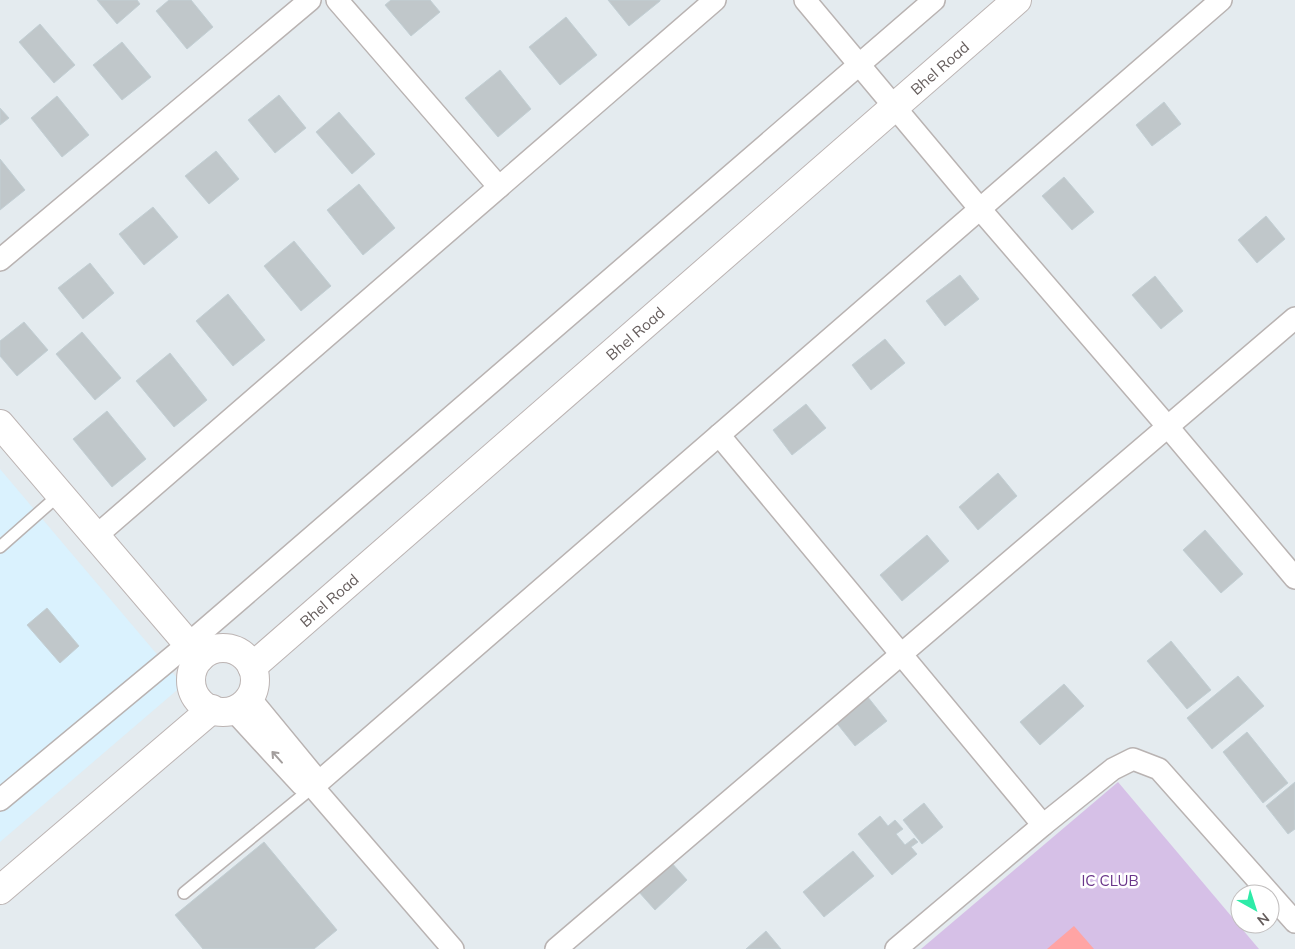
<svg xmlns="http://www.w3.org/2000/svg" width="1295" height="949" font-family="Mulish,sans-serif">
<rect width="100%" height="100%" fill="#e4ebef"/>
<path fill="#daf2fe" d="M0,469L183,685L0,842Z"/>
<path fill="#d6c0e7" d="M1118,782L1259,949H921Z"/>
<path fill="#ffa4a4" d="M1074,926L1094,949H1047Z"/>
<g fill="#c0c7ca" stroke="#c2cfd4">
<path d="M97,0H137L140,4L117,24Z"/>
<path d="M169,0H191L213,27L187,49L156,11Z"/>
<path d="M391,0H430L440,12L411,36L385,5Z"/>
<path d="M608,0H660V1L629,26Z"/>
<path d="M566,17L597,55L560,85L529,47Z"/>
<path d="M40,24L75,65L54,83L19,42Z"/>
<path d="M122,42L151,77L122,100L93,65Z"/>
<path d="M500,70L531,109L498,137L465,98Z"/>
<path d="M279,95L306,128L275,153L248,120Z"/>
<path d="M57,96L89,135L62,157L31,118Z"/>
<path d="M1164,102L1181,124L1152,146L1136,125Z"/>
<path d="M0,108L9,118L0,125Z"/>
<path d="M339,112L375,154L352,174L316,132Z"/>
<path d="M216,151L239,179L209,204L185,176Z"/>
<path d="M0,159L25,190L0,210Z"/>
<path d="M1064,177L1094,212L1072,230L1042,196Z"/>
<path d="M359,184L395,228L363,255L327,210Z"/>
<path d="M153,207L178,237L144,265L119,234Z"/>
<path d="M1266,216L1285,239L1257,263L1238,240Z"/>
<path d="M294,241L331,286L301,311L264,266Z"/>
<path d="M90,263L114,293L83,319L58,288Z"/>
<path d="M960,275L979,299L945,326L926,301Z"/>
<path d="M1155,276L1183,311L1161,329L1132,295Z"/>
<path d="M228,294L265,340L233,366L196,321Z"/>
<path d="M24,322L48,350L17,376L0,356V341Z"/>
<path d="M82,332L121,378L95,400L56,354Z"/>
<path d="M885,339L905,363L871,390L852,365Z"/>
<path d="M170,353L207,400L174,427L136,381Z"/>
<path d="M806,404L826,428L792,455L773,430Z"/>
<path d="M107,411L146,459L112,487L73,439Z"/>
<path d="M998,473L1017,496L978,530L959,507Z"/>
<path d="M1205,530L1243,574L1221,593L1183,550Z"/>
<path d="M927,535L949,561L902,601L880,575Z"/>
<path d="M47,608L79,646L60,663L27,625Z"/>
<path d="M1171,641L1211,690L1187,709L1147,661Z"/>
<path d="M1238,676L1264,706L1212,749L1187,718Z"/>
<path d="M1064,684L1084,706L1040,745L1020,722Z"/>
<path d="M867,696L887,721L855,746L835,721Z"/>
<path d="M1247,732L1288,783L1263,803L1223,752Z"/>
<path d="M1295,782V829L1288,834L1266,806Z"/>
<path d="M924,803L943,827L922,844L903,820Z"/>
<path d="M880,816L888,826L895,820L903,829L896,834L905,845L914,838L918,842L911,847L917,854L892,875L858,834Z"/>
<path d="M264,842L337,930L314,949H203L175,915Z"/>
<path d="M853,851L874,876L824,917L803,892Z"/>
<path d="M670,861L687,880L655,910L638,891Z"/>
<path d="M766,931L781,949H746Z"/>
</g>
<g fill="none" stroke-linecap="round" stroke-linejoin="round">
<g stroke="#b9b3b2" stroke-width="14">
<g id="lane">
<path d="M0,547L60,494"/>
<path d="M184,893L313,787"/>
</g>
</g>
<g stroke="#b9b3b2" stroke-width="24">
<g id="street">
<path d="M337,0L499,187"/>
<path d="M805,0L980,209L1168,427L1295,578"/>
<path d="M0,260L310,0"/>
<path d="M719,435L1043,825"/>
<path d="M96,536L715,0"/>
<path d="M249,697L314,776L313,787"/>
<path d="M233,710L302,785L313,787L453,949"/>
<path d="M313,787L1221,0"/>
<path d="M0,800L188,644L934,0"/>
<path d="M556,949L1295,318"/>
<path d="M896,949L1043,825L1113,769L1133,759L1159,769L1295,922"/>
</g>
</g>
<g stroke="#bcb4b3" stroke-width="30">
<g id="secondary">
<path d="M0,424L200,658"/>
<circle cx="223" cy="680" r="32"/>
<path id="s1" d="M252,667L1017,0"/>
<path d="M0,890L212,709"/>
</g>
</g>
<use href="#lane" stroke="#fff" stroke-width="11"/>
<use href="#street" stroke="#fff" stroke-width="21"/>
<use href="#secondary" stroke="#fff" stroke-width="28"/>
</g>
<defs><path id="oneway-shaft" d="M-6 0H5M1.5-3L5.5 0L1.5 3" fill="none" stroke-width="1.6" stroke-linecap="round" stroke-linejoin="round" transform="scale(1.25)"/></defs>
<use stroke="#a39e9d" href="#oneway-shaft" transform="translate(277 757) rotate(-132)"/>
<g text-anchor="middle" dominant-baseline="central" stroke-width="5" stroke-linejoin="round" paint-order="stroke">
<g font-size="15" fill="#655d5c" stroke="#fff">
<text stroke="none"><textPath href="#s1" startOffset="912">Bhel Road</textPath></text>
<text stroke="none"><textPath href="#s1" startOffset="508">Bhel Road</textPath></text>
<text stroke="none"><textPath href="#s1" startOffset="102">Bhel Road</textPath></text>
</g>
<g font-size="15" fill="#6a368a" stroke="#fff">
<text x="1110" y="880">IC CLUB</text>
</g>
</g>
<g transform="translate(1255 909) rotate(141)"><circle r="24" fill="#ffffff" stroke="#c1bebe"/>
<path d="M0-4L9 19L0 12L-9 19Z" fill="#2eeba8"/>
<text y="-8" font-size="14" font-weight="bold" text-anchor="middle" fill="#655d5c">N</text>
</g>
</svg>
